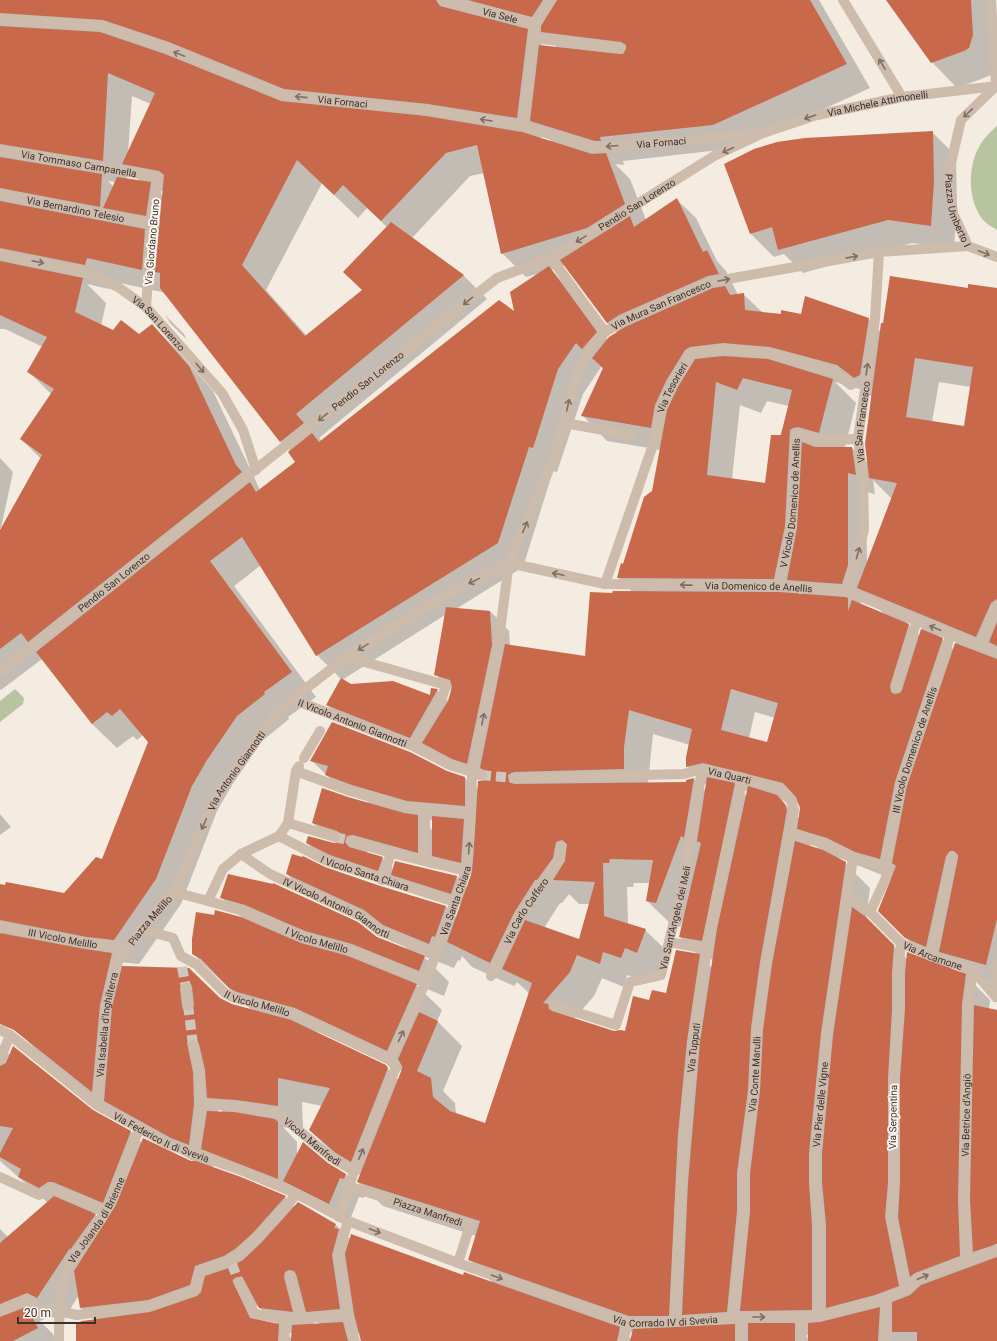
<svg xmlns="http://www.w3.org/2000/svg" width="997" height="1341" font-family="Roboto,sans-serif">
<rect width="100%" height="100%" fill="#f4ebe1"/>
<g fill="#b8c4a0">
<path d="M997,126V230C993,227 988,225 984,221C968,203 967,168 979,147C983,139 990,132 997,126Z"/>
<path d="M15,689L24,698L23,704L0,722V701Z"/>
</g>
<g fill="#0003" fill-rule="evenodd">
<path d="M0,0H819L870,88L737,148L623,161L624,165L615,164L630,179L646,220L676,199L696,218L717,261L726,271L738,295L743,294L763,313L868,319L881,332L969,289H997V985L966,976L990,1000L989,1009L997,1010V1243H995V1245H997V1341H362L361,1333L354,1334L361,1341H77L94,1320L81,1308L79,1295L62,1322L56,1318L49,1317L40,1321L53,1334L55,1341H0V1229L8,1237L48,1203L0,1161V1045L10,1055L92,1111L131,1132L142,1143L191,1162H195L130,1126L42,1056L18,1032L0,1023V955L2,934L0,932V885L64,894L102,861L150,742L143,735L137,740L133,736L117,748L92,724L42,659L1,690L0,689V532L41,459L21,439L51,394L28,371L43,347L5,329H0ZM531,34L547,38L558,48L544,47ZM132,96L151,104L128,153ZM542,132L553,143L541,140ZM127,168L141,182L127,179ZM484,173L502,253L526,277L537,274L516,313L322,441L319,438L487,299L463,275L412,238L470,176ZM108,181L115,182L113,187L112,185ZM322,183L358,218L367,208L387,227L363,291L307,336L266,290ZM157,190L164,191L163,196ZM145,231L160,234L159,244ZM566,265L607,323L618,333L608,340L573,292L551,270ZM111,281L166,293L280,441L290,451L297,462L260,490L213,391L176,349L152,325L139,335L114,331L101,326L106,303L87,284L109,289ZM601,367L604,369L583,416L607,441L661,450L653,491L618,577L632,592L613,594L586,657L510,646L509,631L490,611L456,609L523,567L553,471L557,472L583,394ZM835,382L863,390L872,397L869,464L852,448L845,447L856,403ZM939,382L971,387L965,427L932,422ZM767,401L789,406L766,484L732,479L740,405L761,413ZM873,480L892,499L867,565L866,492L875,494ZM261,565L317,655L341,679L327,705L347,724L443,762L473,778L484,782L479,791L465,778L447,772L311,760L346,794L369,802L313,823L330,840L340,843L334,844L307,843L324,860L461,905L457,918L446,907L325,868L287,874L312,899L390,935L410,951L377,938L221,897L242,918L214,916L193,954L253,1011L232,1005L220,998L189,969L125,968L119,962L139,964L181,904L217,811L232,785L262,741L289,719L288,717L316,697L234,586ZM799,591L804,595H799ZM864,594L885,615L857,603H861ZM445,615L435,674L452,691L449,702L437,690L432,689L431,696L351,685L342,680ZM906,622L922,628L920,636ZM939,636L956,642L954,650ZM755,712L775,718L768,743L749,738ZM653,734L690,745L687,766L707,786L706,791L694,779L687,783H648ZM740,790L748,791L747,796ZM781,800L800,805V819ZM420,817L432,820V830ZM811,841L821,851L810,847ZM370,851L435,869V858L446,869L472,875L468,888L457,877L396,862L393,869L382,858L364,853ZM837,857L892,879L879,910L931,963L907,959L866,919L870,888L845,863ZM634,883H650L647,901L672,925L680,927L684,918L680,937L698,955L667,994L649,1001L626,1033L614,1032L574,1019L594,996L602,978L624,987L627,975L645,981L649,972L661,977L670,954L645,930L628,924L627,887H633ZM569,894L579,904H590L580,940L544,928L560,903H562ZM423,956L454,968L458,960L460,961L462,956L472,967L514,986L517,982L530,994L485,1124L456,1114L455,1103L443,1091L462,1046L437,1021L442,1010L415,984L444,996L449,982ZM701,957L714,960L712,968ZM952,963L963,974L950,970ZM312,1030L321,1033L402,1071L399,1080L385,1066ZM302,1102L322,1106L310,1130L335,1155L361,1176L358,1182L383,1206L476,1236L469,1259L493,1283L464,1277L350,1239L335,1224L295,1207L285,1197L213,1168L214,1161L349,1222L359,1197L364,1198L365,1194L346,1175L327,1164L297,1155V1142L283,1127L303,1131ZM218,1107L224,1113L218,1112ZM92,1212L109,1219L105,1224ZM258,1305L259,1307L278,1325L264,1322L256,1307ZM311,1315L320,1324L314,1325ZM620,1328L633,1333L631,1339ZM285,1332L292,1333L291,1338ZM805,1335H809V1339Z"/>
<path d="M887,0H995L994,73L989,76L957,88L932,62Z"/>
<path d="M932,132L956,156L957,206L954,249L912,243L803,273L784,254L774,257L751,234Z"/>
<path d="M165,315L184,334L186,339L170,323Z"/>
<path d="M0,458L13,472L1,528H0Z"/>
<path d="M0,814L11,827L0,835Z"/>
</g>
<g fill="#c8694b" fill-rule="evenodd">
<path d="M0,0H436L440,6L528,29L517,118L428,104L284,89L169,42L103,20L0,13Z"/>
<path d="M468,0H543L532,17Z"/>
<path d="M557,0H810L847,64L713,125L600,137L601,141H595L530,121L539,45L619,54H623L626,49V45L621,42L541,32V26Z"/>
<path d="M886,0H971L973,35L969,48L964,51L931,63Z"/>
<path d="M0,26L100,32L165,54L281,101L426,116L522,132L592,154L606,153L625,204L587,228L501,254L477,145L446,153L381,221L343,185L334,195L297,160L242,265L305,336L362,290L343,272L391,222L464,275L296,414L304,423L280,442L160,288V273L155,272L164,175L159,171L122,164L155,93L108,73L103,161L0,144Z"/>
<path d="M933,131L934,182L931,226L888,220L778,250L772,227L750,234L724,164L754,149L777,142L805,138Z"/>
<path d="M0,157L102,174L100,207L0,188Z"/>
<path d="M117,177L151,182L146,216L103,208Z"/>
<path d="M677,198L703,252L707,250L719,274L708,276L619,315L607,323L560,260L630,216L634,227Z"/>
<path d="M0,201L145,229L142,270L87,258L85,265L0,248Z"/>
<path d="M0,261L83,278L75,312L113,330L121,320L139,334L152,324L189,366L236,465L242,472L28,642L21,633L0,649V530L42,455L20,439L54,389L27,372L47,337L0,315Z"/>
<path d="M549,266L597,332L582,349L576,343L558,369L533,448L529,447L498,543L316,656L242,537L210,561L292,672L264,692L265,694L237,716L207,760L192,786L156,879L114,940L87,937L0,920V884L5,885L6,882L64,893L96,857L102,859L148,742L120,709L112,716L107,712L92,724L36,652L250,482L256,492L295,462L288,452L312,433L319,442L499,300L514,311L510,292Z"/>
<path d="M890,276L968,288V284L997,288V599L991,603L976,637L857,588L897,483L869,478L865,444L881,323H883ZM915,358L973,367L964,426L906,417Z"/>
<path d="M725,286L730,295L744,293L745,310L781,314V310L801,314L805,296L869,318L860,375L854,378L837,365L770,347L723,343L690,347L685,350L666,381L655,405L651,428L581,416L603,368L592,358L609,337L625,327L713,288Z"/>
<path d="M723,356L768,359L833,379L819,433L798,427L793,428L790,430L785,526L774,579L617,578L621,563L623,564L644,497L652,491L667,410L678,387L695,359ZM743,378L792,390L781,435H771L765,483L707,475L716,382L737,390Z"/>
<path d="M802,442L815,447H852L856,475L848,473V565L842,584L787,580L797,528Z"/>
<path d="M613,591L779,592L845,597L848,598V611L852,600L909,624L890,686L891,692L894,694L900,693L902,690L921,629L943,638L895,782L880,859L855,852L827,838L797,829L800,808L796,797L783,783L703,763L686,767V757L692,729L629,710L624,747V769L514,772L508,775L509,782L514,784L686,782V780L694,778L684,838L681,836L656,903L646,901L653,860L610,859L609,863H603L604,916L646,929L637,953L625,948L621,958L603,952L600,964L577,955L570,972L543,1003L548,1004L549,1009L552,1011L614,1031L621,1030L625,1031L633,996L649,1000L652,990L666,993L676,950L700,954L687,1041L678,1134L669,1316H629L468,1260L480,1221L357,1182L402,1069V1066L398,1059L419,1012L438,1021L417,1071L431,1078L433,1097L450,1111L485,1123L532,983L502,969L525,920L579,939L595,882L553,880L565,861L567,844L562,840L556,842L553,858L537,880H535L514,913L490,963L447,942L472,872L478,781H483L487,777L486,771L480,768L505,644L585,656L590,592L612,593ZM731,689L778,703L767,742L721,730Z"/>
<path d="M446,607L490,611L492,645L467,764L452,759L422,743L448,701L452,687L450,680L434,675Z"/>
<path d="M997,622V646L989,642Z"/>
<path d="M955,643L997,659V919L986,965L939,952L958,858V855L954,851H950L946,856L926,947L905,938L878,911L896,866L892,863L907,786Z"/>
<path d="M341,678L351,684L393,681L430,695L431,688L438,689L410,738L326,705Z"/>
<path d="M332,722L410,752L447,771L465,777V806L407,801L352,785L325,775L328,766L310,761Z"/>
<path d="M707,777L735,783L702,941L679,937L701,843L697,841Z"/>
<path d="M748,786L777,795L785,804L787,810L760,962L751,1028L748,1090L737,1173V1211L727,1312L682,1315L688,1182L700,1042L717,929Z"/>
<path d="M322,788L348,797L404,813L418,815V853L353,835L347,836L345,842L349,847L383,857L378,871L330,855L306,843L308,836L334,843L339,842L341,838L340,833L337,831L312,823Z"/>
<path d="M432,816L464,819L461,863L432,856Z"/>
<path d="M795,841L823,850L846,862L821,1033L809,1153V1183L812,1225V1310L740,1311L750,1212V1174L760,1091L763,1030L772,964Z"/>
<path d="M292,854L302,857L303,856L325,867L380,886L446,906L435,937L432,936L429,944L383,925L364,910L286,874Z"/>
<path d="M395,861L457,876L451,894L391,875Z"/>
<path d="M228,874L273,884V883L358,922L377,937L425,956L419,971L352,944L305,931L245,905L220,898Z"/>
<path d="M852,907L866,917L894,945L892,973V1009L888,1078V1183L885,1217L899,1286L875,1295L826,1308V1225L822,1182V1154L833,1035Z"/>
<path d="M215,910L241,917L301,943L348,956L417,984L387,1051L295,1008L237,992L229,988L201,959L192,954V939L196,912L214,915Z"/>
<path d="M0,933L85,949L112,953L100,1005L92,1092L14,1030L0,1024Z"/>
<path d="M907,952L966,974L962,1004L958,1200L960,1256L915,1273L910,1277L898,1217L900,1183V1078L905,1009V973Z"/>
<path d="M122,966L189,968L220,998L232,1004L291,1020L386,1065L388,1068L351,1162L336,1153L309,1130L330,1088L278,1078V1106L236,1100L207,1098L205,1070L199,1044L195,1039L189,1040L187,1043L193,1072L194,1104L189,1145L171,1138L104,1101L112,1007ZM186,982L191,984L192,987L194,1004L192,1010L188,1011L183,1009L182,1006L180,989L182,983Z"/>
<path d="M974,1005L997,1010V1244L973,1252L970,1200Z"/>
<path d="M13,1046L93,1110L131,1131L103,1203L53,1182H48L39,1188L18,1177L21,1169L0,1157V1153L13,1128L0,1126V1066L6,1063Z"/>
<path d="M207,1111L234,1112L275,1119L278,1122V1179L201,1149Z"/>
<path d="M143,1138L191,1161H196L241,1177L286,1196L252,1234L235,1249L224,1256L195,1266L190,1285L148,1300L80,1308L74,1271L116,1205Z"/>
<path d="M303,1142L328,1163L346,1174L344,1179L340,1178L329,1204L283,1181Z"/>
<path d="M54,1196L96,1214L70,1250V1248L37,1298L27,1293L0,1304V1243Z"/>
<path d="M298,1202L336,1224L334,1228L339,1229L332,1255L340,1309L306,1312L296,1274L294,1271L289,1270L285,1272L284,1277L293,1312L259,1308L243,1278L236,1277L233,1282L250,1318L279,1324L278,1341H76V1324L82,1321L150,1312L197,1296L201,1292L205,1276L229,1268L243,1260L261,1243Z"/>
<path d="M351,1234L463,1275L464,1272L620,1327L617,1341H361L354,1314L345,1254Z"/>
<path d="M997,1257V1341H917V1332H892V1302L910,1295L921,1285Z"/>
<path d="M26,1307L30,1309L29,1311L38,1328L13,1341H0V1317Z"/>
<path d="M880,1307L878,1341H808V1323L820,1322Z"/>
<path d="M343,1322L348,1341H291L292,1325Z"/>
<rect x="748" y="1323" width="47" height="18"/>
<path d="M735,1324V1341H630L633,1329Z"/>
</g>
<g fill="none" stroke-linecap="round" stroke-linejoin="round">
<g stroke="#cfc6bd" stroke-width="10" stroke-dasharray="10 5" stroke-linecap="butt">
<path d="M481,775L514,778"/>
<path d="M335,837L351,841"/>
<path d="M182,967L186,988"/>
<path d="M188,1005L193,1045"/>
<path d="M232,1264L239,1283"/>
</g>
<g stroke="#cdbbac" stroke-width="10">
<path id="s1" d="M442,0L535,24"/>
<path d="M843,0L902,97"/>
<path d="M991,0L996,86"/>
<path id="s2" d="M0,19L101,26L167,48L282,95L427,110L523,126L594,148L757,134"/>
<path d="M533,38L620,48"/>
<path id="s3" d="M996,86L961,120L950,167L949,181L953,213L968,246L997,257"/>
<path d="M523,126L535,24L551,0"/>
<path id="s4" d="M0,150L158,177L152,224L146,307"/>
<path id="s5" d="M0,194L152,224"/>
<path id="s6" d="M0,254L85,272L118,287L146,307L222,393L243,430L256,470"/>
<path d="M551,258L605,332"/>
<path d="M565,423L631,435"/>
<path id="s7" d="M509,563L605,584L779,586L847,591L997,653"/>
<path id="s8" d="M605,584L655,439L661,408L672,384L691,353L723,349L769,353L835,372L851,385"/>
<path id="s9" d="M779,586L791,527L794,493L796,433L818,440L858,439"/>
<path id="s10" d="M847,591L864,530L863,479L858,439L875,319L879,252"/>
<path d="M980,646L997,605"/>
<path d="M347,657L446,685L442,698L413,746"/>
<path id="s11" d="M0,672L497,278L551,258L714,156L763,133L817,115L902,97L997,86"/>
<path d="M896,688L917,620"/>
<path id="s12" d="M292,699L413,746L450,765L481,775"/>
<path d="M304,758L320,731"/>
<path d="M296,771L350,791L406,807L471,813"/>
<path id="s13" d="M514,778L684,774L702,769L743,778L781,789L791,801L794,810L790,833L825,844L853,858"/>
<path d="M425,809V861"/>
<path d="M288,823L335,837"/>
<path id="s14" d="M279,836L327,861L455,902"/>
<path d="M351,841L391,853L466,871"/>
<path id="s15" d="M241,854L270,874L361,916L380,931L429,951L437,952"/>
<path id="s16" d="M885,867L901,784L951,634"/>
<path d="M382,880L391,853"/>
<path d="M174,892L208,901L223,869L241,854L279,836L288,823L296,771L299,766"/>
<path id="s17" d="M208,901L243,911L303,937L350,950L426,981"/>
<path id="s18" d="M870,912L901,943L931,956L973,970L996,997"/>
<path id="s19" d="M0,926L86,943L127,948"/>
<path id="s20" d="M141,929L173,938L181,956L196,964L225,993L235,998L272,1007L293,1014L390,1060"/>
<path d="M669,942L707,949"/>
<path d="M901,943L898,973L899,1009L894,1078V1183L891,1217L906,1290"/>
<path d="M931,956L952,857"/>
<path d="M997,965L996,997H997"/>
<path id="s21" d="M491,976L519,917L559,860L561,846"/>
<path d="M186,988L188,1005"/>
<path id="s22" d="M554,1005L616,1025L630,982L661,975L685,875L702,769"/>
<path id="s23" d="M0,1030L10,1035L97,1105L168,1144L243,1171L297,1194L348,1221L458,1263L628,1323L675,1322L741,1317L819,1316L877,1301L906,1290L917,1279L997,1250"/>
<path d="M193,1045L199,1071L201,1104"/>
<path d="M0,1060L10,1035"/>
<path id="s24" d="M97,1105L106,1006L116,964L141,929L174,892L217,795L275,715L292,699L347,657L447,594L509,563"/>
<path id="s25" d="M193,1155L199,1128L201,1104L235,1106L278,1113L332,1158L354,1171"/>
<path d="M0,1177L39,1195L51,1188L105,1211"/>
<path id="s26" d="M348,1186L470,1225L458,1263"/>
<path id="s27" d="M339,1217L354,1171L396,1067L390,1060L426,981L466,871L468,859L471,813L472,773L498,646L509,563L556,453L571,393L584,358L593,345L605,332L622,321L711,282L879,252L968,246"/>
<path d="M348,1221L338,1254L348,1315L355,1341"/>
<path id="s28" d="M967,1261L964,1200L968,1004L973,970"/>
<path d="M290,1276L301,1318"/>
<path d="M239,1283L254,1313C283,1323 317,1317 348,1315"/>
<path d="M0,1311L27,1299L36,1306L77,1315L149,1306L195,1290L200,1271C210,1267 221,1265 230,1260C252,1248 279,1213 297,1194"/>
<path d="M801,1316L802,1341"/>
<path id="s29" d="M819,1316V1225L815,1182V1154L827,1034L853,858L889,868L885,880L870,912L848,895"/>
<path id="s30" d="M733,1317L744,1211L743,1174L754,1091L757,1029L766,963L790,833"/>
<path d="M741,1317L742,1341"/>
<path id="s31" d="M675,1322C679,1197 686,1072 707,949C716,892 730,835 743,778"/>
<path id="s32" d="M59,1341C59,1318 59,1283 70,1263C80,1245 95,1230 105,1212C120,1186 128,1157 139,1129"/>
<path d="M284,1341L286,1318"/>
<path d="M623,1341L628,1323"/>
<path d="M886,1341V1297"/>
</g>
</g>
<defs><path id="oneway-shaft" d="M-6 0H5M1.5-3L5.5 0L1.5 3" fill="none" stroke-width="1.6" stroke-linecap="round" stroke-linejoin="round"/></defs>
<g stroke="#7d6f65">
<use href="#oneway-shaft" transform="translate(179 54) rotate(-158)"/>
<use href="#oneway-shaft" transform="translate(882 64) rotate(-121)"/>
<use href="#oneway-shaft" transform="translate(301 97) rotate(-174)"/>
<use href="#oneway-shaft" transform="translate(968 113) rotate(136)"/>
<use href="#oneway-shaft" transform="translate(810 117) rotate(161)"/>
<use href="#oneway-shaft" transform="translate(486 120) rotate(-171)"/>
<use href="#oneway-shaft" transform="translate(612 146) rotate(175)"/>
<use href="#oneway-shaft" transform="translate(728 150) rotate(155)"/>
<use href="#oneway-shaft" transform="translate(581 239) rotate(148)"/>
<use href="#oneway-shaft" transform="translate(984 253) rotate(21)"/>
<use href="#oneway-shaft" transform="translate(852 257) rotate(-10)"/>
<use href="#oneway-shaft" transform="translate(38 262) rotate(12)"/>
<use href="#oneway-shaft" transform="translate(724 280) rotate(-10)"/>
<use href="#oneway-shaft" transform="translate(468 301) rotate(141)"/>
<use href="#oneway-shaft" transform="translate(200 368) rotate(49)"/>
<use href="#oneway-shaft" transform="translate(867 369) rotate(-82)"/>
<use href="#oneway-shaft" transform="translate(568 405) rotate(-78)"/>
<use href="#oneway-shaft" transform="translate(323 417) rotate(141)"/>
<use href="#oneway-shaft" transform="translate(525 527) rotate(-67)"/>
<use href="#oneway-shaft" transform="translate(858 553) rotate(-74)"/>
<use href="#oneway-shaft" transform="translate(558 574) rotate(-168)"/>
<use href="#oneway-shaft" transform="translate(474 581) rotate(154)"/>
<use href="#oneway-shaft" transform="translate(686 585) rotate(-179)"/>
<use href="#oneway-shaft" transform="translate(935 628) rotate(-157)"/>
<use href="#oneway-shaft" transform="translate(363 647) rotate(148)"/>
<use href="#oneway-shaft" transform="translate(483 719) rotate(-78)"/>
<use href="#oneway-shaft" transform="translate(204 824) rotate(114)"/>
<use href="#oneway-shaft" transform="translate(469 848) rotate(-86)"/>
<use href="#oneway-shaft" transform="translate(401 1036) rotate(-65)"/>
<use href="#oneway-shaft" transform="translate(361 1154) rotate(-67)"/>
<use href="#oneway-shaft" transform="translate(375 1231) rotate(21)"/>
<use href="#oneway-shaft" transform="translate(497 1277) rotate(20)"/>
<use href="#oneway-shaft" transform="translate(923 1277) rotate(-23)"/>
<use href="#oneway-shaft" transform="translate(759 1317)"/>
</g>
<g text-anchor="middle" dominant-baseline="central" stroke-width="4" stroke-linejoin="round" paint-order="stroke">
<g font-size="10" fill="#3b302b" stroke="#fbf5ee">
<text stroke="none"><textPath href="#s1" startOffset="60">Via Sele</textPath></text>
<text stroke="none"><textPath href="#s2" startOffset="356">Via Fornaci</textPath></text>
<text stroke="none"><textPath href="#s11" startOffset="1057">Via Michele Attimonelli</textPath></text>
<text stroke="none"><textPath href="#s2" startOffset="680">Via Fornaci</textPath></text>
<text stroke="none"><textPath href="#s4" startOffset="80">Via Tommaso Campanella</textPath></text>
<text stroke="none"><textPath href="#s11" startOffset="793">Pendio San Lorenzo</textPath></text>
<text stroke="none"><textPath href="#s3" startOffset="142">Piazza Umberto I</textPath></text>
<text stroke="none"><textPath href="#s5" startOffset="77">Via Bernardino Telesio</textPath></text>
<text transform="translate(152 242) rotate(-85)">Via Giordano Bruno</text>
<text stroke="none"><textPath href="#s27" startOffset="1000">Via Mura San Francesco</textPath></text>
<text stroke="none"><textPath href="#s6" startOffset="178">Via San Lorenzo</textPath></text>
<text stroke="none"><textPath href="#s11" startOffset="469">Pendio San Lorenzo</textPath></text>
<text stroke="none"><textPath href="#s8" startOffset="208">Via Tesorieri</textPath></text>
<text stroke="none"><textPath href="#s10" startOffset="172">Via San Francesco</textPath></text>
<text stroke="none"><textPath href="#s9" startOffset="84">V Vicolo Domenico de Anellis</textPath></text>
<text stroke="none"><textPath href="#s11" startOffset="145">Pendio San Lorenzo</textPath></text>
<text stroke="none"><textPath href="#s7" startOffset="252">Via Domenico de Anellis</textPath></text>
<text stroke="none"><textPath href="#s12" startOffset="65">II Vicolo Antonio Giannotti</textPath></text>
<text stroke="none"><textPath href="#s16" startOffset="121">III Vicolo Domenico de Anellis</textPath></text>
<text stroke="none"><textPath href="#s24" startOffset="372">Via Antonio Giannotti</textPath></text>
<text stroke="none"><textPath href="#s13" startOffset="217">Via Quarti</textPath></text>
<text stroke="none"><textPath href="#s14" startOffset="94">I Vicolo Santa Chiara</textPath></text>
<text stroke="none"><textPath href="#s27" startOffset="342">Via Santa Chiara</textPath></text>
<text stroke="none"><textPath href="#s15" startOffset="110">IV Vicolo Antonio Giannotti</textPath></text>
<text stroke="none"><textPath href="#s21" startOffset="74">Via Carlo Caffero</textPath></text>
<text stroke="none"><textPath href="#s22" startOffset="201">Via Sant'Angelo dei Meli</textPath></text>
<text stroke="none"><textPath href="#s24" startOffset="198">Piazza Melillo</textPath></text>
<text stroke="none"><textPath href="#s19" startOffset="64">III Vicolo Melillo</textPath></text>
<text stroke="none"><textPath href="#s17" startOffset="116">I Vicolo Melillo</textPath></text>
<text stroke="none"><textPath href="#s18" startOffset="78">Via Arcamone</textPath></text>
<text stroke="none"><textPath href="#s20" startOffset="145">II Vicolo Melillo</textPath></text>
<text stroke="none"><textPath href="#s24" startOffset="81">Via Isabella d'Inghilterra</textPath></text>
<text stroke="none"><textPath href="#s31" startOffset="275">Via Tupputi</textPath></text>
<text stroke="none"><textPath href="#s30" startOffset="244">Via Conte Marulli</textPath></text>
<text stroke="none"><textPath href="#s29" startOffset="212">Via Pier delle Vigne</textPath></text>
<text stroke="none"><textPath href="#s28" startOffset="146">Via Betrice d'Angiò</textPath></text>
<text transform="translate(893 1117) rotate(-89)">Via Serpentina</text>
<text stroke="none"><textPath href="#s23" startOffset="195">Via Federico II di Svevia</textPath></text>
<text stroke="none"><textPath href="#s25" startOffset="174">Vicolo Manfredi</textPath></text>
<text stroke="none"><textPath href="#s26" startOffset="84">Piazza Manfredi</textPath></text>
<text stroke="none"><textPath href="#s32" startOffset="130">Via Jolanda di Brienne</textPath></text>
<text stroke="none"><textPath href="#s23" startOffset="735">Via Corrado IV di Svevia</textPath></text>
</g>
</g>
<path d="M18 1317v6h77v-6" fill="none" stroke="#3b302b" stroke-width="2"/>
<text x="24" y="1317" font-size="12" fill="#3b302b" stroke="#fbf5ee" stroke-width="3" paint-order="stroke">20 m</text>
</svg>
